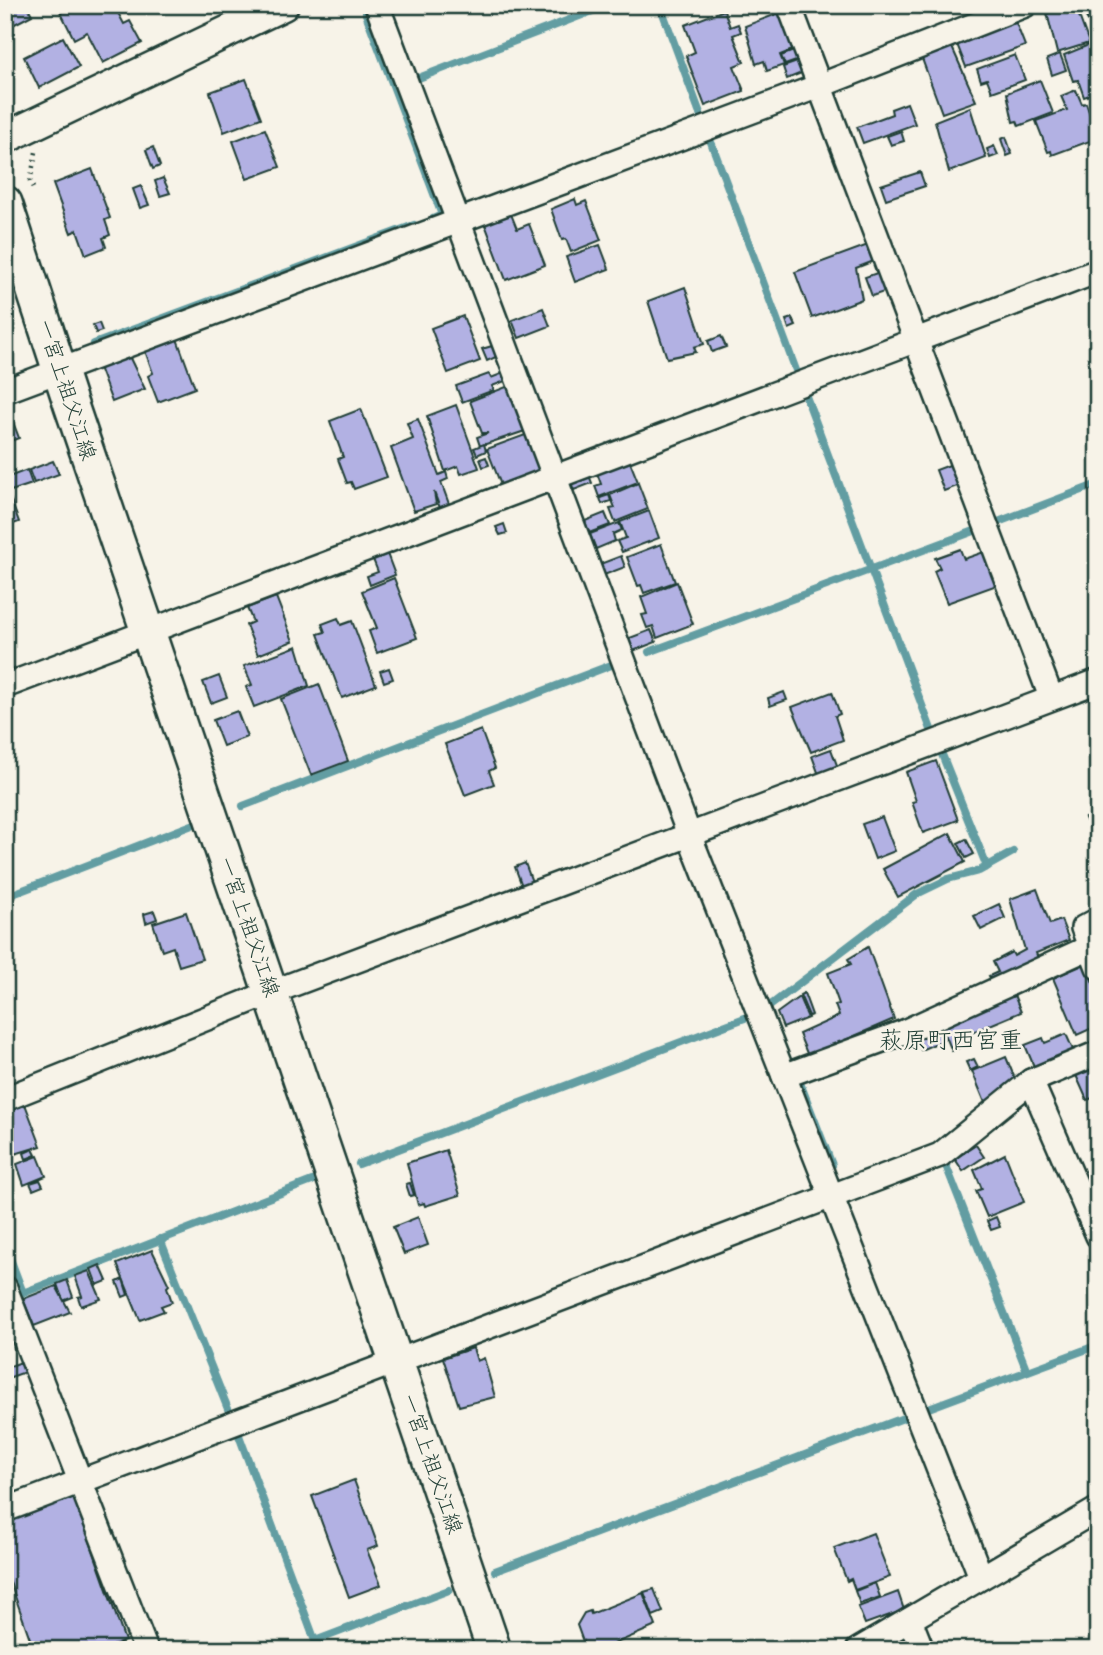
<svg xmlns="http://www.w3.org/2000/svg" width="1103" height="1655" font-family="Mynerve,'Klee One',sans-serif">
<rect width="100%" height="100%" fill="#f7f3e8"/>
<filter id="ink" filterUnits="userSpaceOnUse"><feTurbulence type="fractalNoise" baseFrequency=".0143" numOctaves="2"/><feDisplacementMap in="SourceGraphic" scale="14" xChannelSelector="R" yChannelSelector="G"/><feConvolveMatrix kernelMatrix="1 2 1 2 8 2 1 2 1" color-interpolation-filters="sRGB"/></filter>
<g filter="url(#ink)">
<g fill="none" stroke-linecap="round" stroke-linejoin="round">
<g stroke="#629da2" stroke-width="8">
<path d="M660,5L701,116"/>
<path d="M366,14L442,215L433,219"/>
<path d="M416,79L608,5"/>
<path d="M708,134L797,373"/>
<path d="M94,344L414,225"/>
<path d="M804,391L932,732"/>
<path d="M998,522L1098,484"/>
<path d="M649,652L977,530"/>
<path d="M941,752L987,867"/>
<path d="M243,806L614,664"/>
<path d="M5,897L192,825"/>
<path d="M771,1005L917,894L948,879L979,871L1013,852"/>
<path d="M800,1083L832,1165"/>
<path d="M945,1163L1027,1371"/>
<path d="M359,1164L750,1016"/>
<path d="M160,1239L230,1414"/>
<path d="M5,1245L23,1293L312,1181"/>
<path d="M926,1409L1098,1345"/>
<path d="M237,1430L315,1641L449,1590"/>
<path d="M495,1571L906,1417"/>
</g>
</g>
<g fill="#b2b1e3" stroke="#1f3d34" stroke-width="2">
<path d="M5,5H27L32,15L5,29Z"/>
<path d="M57,5H107L110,12L116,9L124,24L130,21L142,43L103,63L87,32L74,39Z"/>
<path d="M1068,5H1075L1089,43L1057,53L1047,13Z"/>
<path d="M724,10L730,27L738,24L741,32L733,35L744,62L734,66L744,91L705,106L686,56L695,52L685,25Z"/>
<path d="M782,12L795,49L780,55L784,65L767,71L764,61L756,64L745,26Z"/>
<path d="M1010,19L1012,24L1016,23L1025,46L966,67L955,39Z"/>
<path d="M63,37L79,67L39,88L24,57Z"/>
<path d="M1096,42L1098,92L1084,97L1078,80L1073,81L1064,55Z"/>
<path d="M951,45L976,101L942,113L921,56Z"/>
<path d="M796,50L799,60L785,65L781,56Z"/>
<path d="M1060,54L1066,70L1052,75L1047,59Z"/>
<path d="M1015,55L1025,80L992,92L987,79L981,81L977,69Z"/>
<path d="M800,61L804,72L787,79L783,67Z"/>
<path d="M246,79L261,118L224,132L210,92Z"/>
<path d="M1040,80L1053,113L1019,126L1017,121L1013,122L1007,93Z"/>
<path d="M1076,90L1082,104L1086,103L1098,138L1052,155L1051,151L1048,152L1036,121L1067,110L1061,96Z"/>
<path d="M907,103L915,124L863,143L857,127L892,114L891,109Z"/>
<path d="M970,107L986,158L949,172L935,121Z"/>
<path d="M265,129L280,167L247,179L233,141Z"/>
<path d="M901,131L904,141L891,145L887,136Z"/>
<path d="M1006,137L1012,154L1007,156L1001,139Z"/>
<path d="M994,146L998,155L990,158L987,149Z"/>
<path d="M153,147L160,166L153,169L146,150Z"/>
<path d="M92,169L110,218L105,220L110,235L103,238L106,247L86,255L77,230L71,233L53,184Z"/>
<path d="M920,172L925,186L886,199L881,185Z"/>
<path d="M163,178L170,193L160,196L155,181Z"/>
<path d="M141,186L149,205L140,208L133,189Z"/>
<path d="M575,199L577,205L586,201L601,240L571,252L566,239L562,240L551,209Z"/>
<path d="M511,214L517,229L529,224L545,265L506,280L485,224Z"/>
<path d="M600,245L609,269L575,282L566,257Z"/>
<path d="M868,245L874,261L856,268L862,299L812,318L795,272Z"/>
<path d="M880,272L887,291L872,296L865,277Z"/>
<path d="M685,287L704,344L694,347L696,352L667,358L648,301Z"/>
<path d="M543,308L550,326L519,338L512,320Z"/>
<path d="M463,316L480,361L448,373L431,328Z"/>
<path d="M792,318L796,326L789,329L786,320Z"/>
<path d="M99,323L102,331L96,333L93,325Z"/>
<path d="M176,336L195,388L158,402L148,376L153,373L144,348Z"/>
<path d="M721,336L726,347L712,352L708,341Z"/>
<path d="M492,346L496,357L487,361L482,349Z"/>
<path d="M126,350L145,389L112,402L100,370L105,358Z"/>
<path d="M506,372L508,380L492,386L494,390L462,402L456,386L489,374L491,378Z"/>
<path d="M514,384L528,430L480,446L477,437L488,433H482L470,401Z"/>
<path d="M5,401L19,438L5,443Z"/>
<path d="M456,405L479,468L461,474L458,466L445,471L427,416Z"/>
<path d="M361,409L387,477L354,489L351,482L347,483L338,459L343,457L330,421Z"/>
<path d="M418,419L439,475L446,472L448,479L441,482L449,504L440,508L434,492L436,504L414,511L391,448L413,439L407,423Z"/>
<path d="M528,434L542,470L501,485L487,449Z"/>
<path d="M484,444L486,451L477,455L474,448Z"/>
<path d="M486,457L489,465L483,467L480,459Z"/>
<path d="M628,457L638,482L599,497L595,486L601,484L596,470Z"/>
<path d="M53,461L59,474L34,483L29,470Z"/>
<path d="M952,464L960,485L944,491L936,470Z"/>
<path d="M27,470L32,484L11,491L6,478Z"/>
<path d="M588,473L592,483L574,490L570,480Z"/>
<path d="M638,483L648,509L615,522L610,509L615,508L610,495Z"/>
<path d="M5,484L19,522L5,527Z"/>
<path d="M609,495L611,501L602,504L600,498Z"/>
<path d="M649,511L659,538L622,552L617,541L626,538L620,522Z"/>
<path d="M605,513L610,525L589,533L585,521Z"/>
<path d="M619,523L622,530L613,534L615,541L596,549L590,534Z"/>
<path d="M504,524L507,533L500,535L496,527Z"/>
<path d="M661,544L675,582L644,593L641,585L638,586L627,557Z"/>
<path d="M960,549L964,559L984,552L997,585L947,603L934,571L940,568L935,558Z"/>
<path d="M386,551L395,575L370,585L367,576L378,572L372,557Z"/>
<path d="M621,556L625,567L604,575L600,564Z"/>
<path d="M394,578L417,638L377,653L369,631L377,628L362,591Z"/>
<path d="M677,582L693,624L657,638L653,626L647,628L642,615L647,614L641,597Z"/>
<path d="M276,597L293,641L258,655L246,625L253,622L247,608Z"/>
<path d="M338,618L341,625L352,621L376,685L342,698L318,634L325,632L322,624Z"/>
<path d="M651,630L656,642L633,651L627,639Z"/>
<path d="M297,646L309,686L254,707L246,687L252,685L244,666Z"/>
<path d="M389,668L393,679L384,682L380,671Z"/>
<path d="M219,676L227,697L211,703L203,682Z"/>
<path d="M319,684L348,761L311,775L281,699Z"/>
<path d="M784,692L787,700L770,706L768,698Z"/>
<path d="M832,692L840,714L835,716L843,740L811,752L792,707Z"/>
<path d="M237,711L247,737L223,746L213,720Z"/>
<path d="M481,730L495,768L489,771L494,784L465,795L445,744Z"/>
<path d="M831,749L838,768L819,775L812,756Z"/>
<path d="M936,761L958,820L923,833L912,802L916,801L906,772Z"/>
<path d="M1098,812V844L1085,818Z"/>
<path d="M882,817L895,851L875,859L862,824Z"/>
<path d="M950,833L965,862L898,897L883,869Z"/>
<path d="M966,839L974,854L966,858L958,843Z"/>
<path d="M525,863L532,882L522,886L515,867Z"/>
<path d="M1037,889L1050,924L1061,920L1069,940L1036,953L1038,958L992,981L989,976L998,972L993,962L1012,952L1014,956L1025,950L1010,899Z"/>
<path d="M999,904L1005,918L981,930L974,916Z"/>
<path d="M154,911L157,919L146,923L144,914Z"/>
<path d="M186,912L202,959L179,966L173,947L162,951L153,923Z"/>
<path d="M868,947L894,1019L808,1056L799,1034L839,1016L835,1005L839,1004L828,973L851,964L848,959Z"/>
<path d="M1085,964L1098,994V1010L1091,1013L1097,1026L1077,1035L1053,978Z"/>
<path d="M1012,990L1021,1012L966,1035L970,1043L952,1051L939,1020Z"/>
<path d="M804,993L812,1015L809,1016L800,995Z"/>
<path d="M799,997L808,1018L783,1028L777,1013Z"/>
<path d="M939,1024L946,1039L921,1050L913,1031Z"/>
<path d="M1066,1034L1074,1052L1035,1069L1025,1045L1043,1038L1045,1043Z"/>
<path d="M1006,1057L1015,1079L986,1105L972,1071Z"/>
<path d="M974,1059L978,1067L970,1071L966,1062Z"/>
<path d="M1098,1063V1096L1087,1100L1075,1073Z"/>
<path d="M25,1104L41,1146L5,1157V1112Z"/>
<path d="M976,1145L984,1157L963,1171L955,1159Z"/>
<path d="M33,1149L36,1155L26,1159L24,1153Z"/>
<path d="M446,1150L460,1195L425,1206L424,1203L418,1205L407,1163Z"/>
<path d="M1005,1154L1024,1202L987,1217L976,1191L982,1189L974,1170Z"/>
<path d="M38,1156L46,1176L24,1185L17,1164Z"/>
<path d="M40,1180L43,1186L33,1190L30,1183Z"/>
<path d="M410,1183L414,1195L410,1196L406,1184Z"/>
<path d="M418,1217L428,1245L404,1254L393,1227Z"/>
<path d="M996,1217L1000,1227L991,1230L987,1221Z"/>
<path d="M152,1250L169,1285L167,1287L172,1302L161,1306L164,1311L140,1320L117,1264Z"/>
<path d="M100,1265L107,1281L97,1285L91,1269Z"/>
<path d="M89,1271L101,1299L81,1306L78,1297L82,1296L75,1276Z"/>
<path d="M123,1279L128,1295L123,1297L117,1282Z"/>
<path d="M67,1280L73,1297L63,1301L57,1284Z"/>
<path d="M56,1286L70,1312L34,1326L23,1299Z"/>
<path d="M473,1348L477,1361L484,1358L495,1397L459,1406L443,1358Z"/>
<path d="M24,1361L28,1371L5,1379V1368Z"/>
<path d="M354,1480L378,1546L367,1550L381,1585L349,1597L312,1496Z"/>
<path d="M74,1496L125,1641L101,1650H34L5,1568V1520Z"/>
<path d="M873,1533L890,1577L855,1590L851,1579L847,1581L834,1548Z"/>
<path d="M875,1583L880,1597L860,1604L855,1591Z"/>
<path d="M654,1589L663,1612L653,1616L644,1592Z"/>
<path d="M898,1592L904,1610L865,1624L858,1607Z"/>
<path d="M643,1593L656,1626L600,1650H586L577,1625L584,1613L590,1611L591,1614Z"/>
</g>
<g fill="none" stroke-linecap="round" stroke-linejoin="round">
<g stroke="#1f3d34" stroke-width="28">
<g id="minor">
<path d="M377,5L690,837L981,1577"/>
<path d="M789,5L1051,697"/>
<path d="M1095,5L1098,12"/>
<path d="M5,391L819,86L1025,5"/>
<path d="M5,686L1098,271"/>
<path d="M1098,920L1083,928L1098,967"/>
<path d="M784,1076L904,1032L1090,947"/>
<path d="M1031,1081L1098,1236"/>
<path d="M5,1099L262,996L1098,681"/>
<path d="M5,1288L146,1650"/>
<path d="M5,1510L940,1155L1031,1081L1098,1053"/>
<path d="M910,1620L922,1650"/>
<path d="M858,1650L1098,1509"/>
</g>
</g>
<g stroke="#1f3d34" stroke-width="35">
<path id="tertiary" d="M5,138L283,5"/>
</g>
<g stroke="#1f3d34" stroke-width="38">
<path id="secondary" d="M5,203L71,405L494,1650"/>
</g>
<g stroke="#1f3d34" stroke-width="4.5" stroke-dasharray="2 5" stroke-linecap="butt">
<path d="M5,93L16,101"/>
<path d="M33,188L30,181L36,152"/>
</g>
<use href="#minor" stroke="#f7f3e8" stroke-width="23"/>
<use href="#tertiary" stroke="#f7f3e8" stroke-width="30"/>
<use href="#secondary" stroke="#f7f3e8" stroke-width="33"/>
</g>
</g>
<g text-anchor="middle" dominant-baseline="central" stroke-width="5" stroke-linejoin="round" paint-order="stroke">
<g font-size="21" fill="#1f3d34" stroke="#f7f3e8">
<text transform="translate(66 390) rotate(72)">一宮上祖父江線</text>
<text transform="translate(248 927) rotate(71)">一宮上祖父江線</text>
<text transform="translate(431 1464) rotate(71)">一宮上祖父江線</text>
</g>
<g font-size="24" fill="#1f3d34" stroke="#f7f3e8">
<text x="951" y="1041">萩原町西宮重</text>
</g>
</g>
<rect width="1103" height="1655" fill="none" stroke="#f7f3e8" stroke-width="28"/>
<rect x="14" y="14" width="1075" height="1627" fill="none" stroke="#1f3d34" stroke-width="2.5" filter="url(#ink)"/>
</svg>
